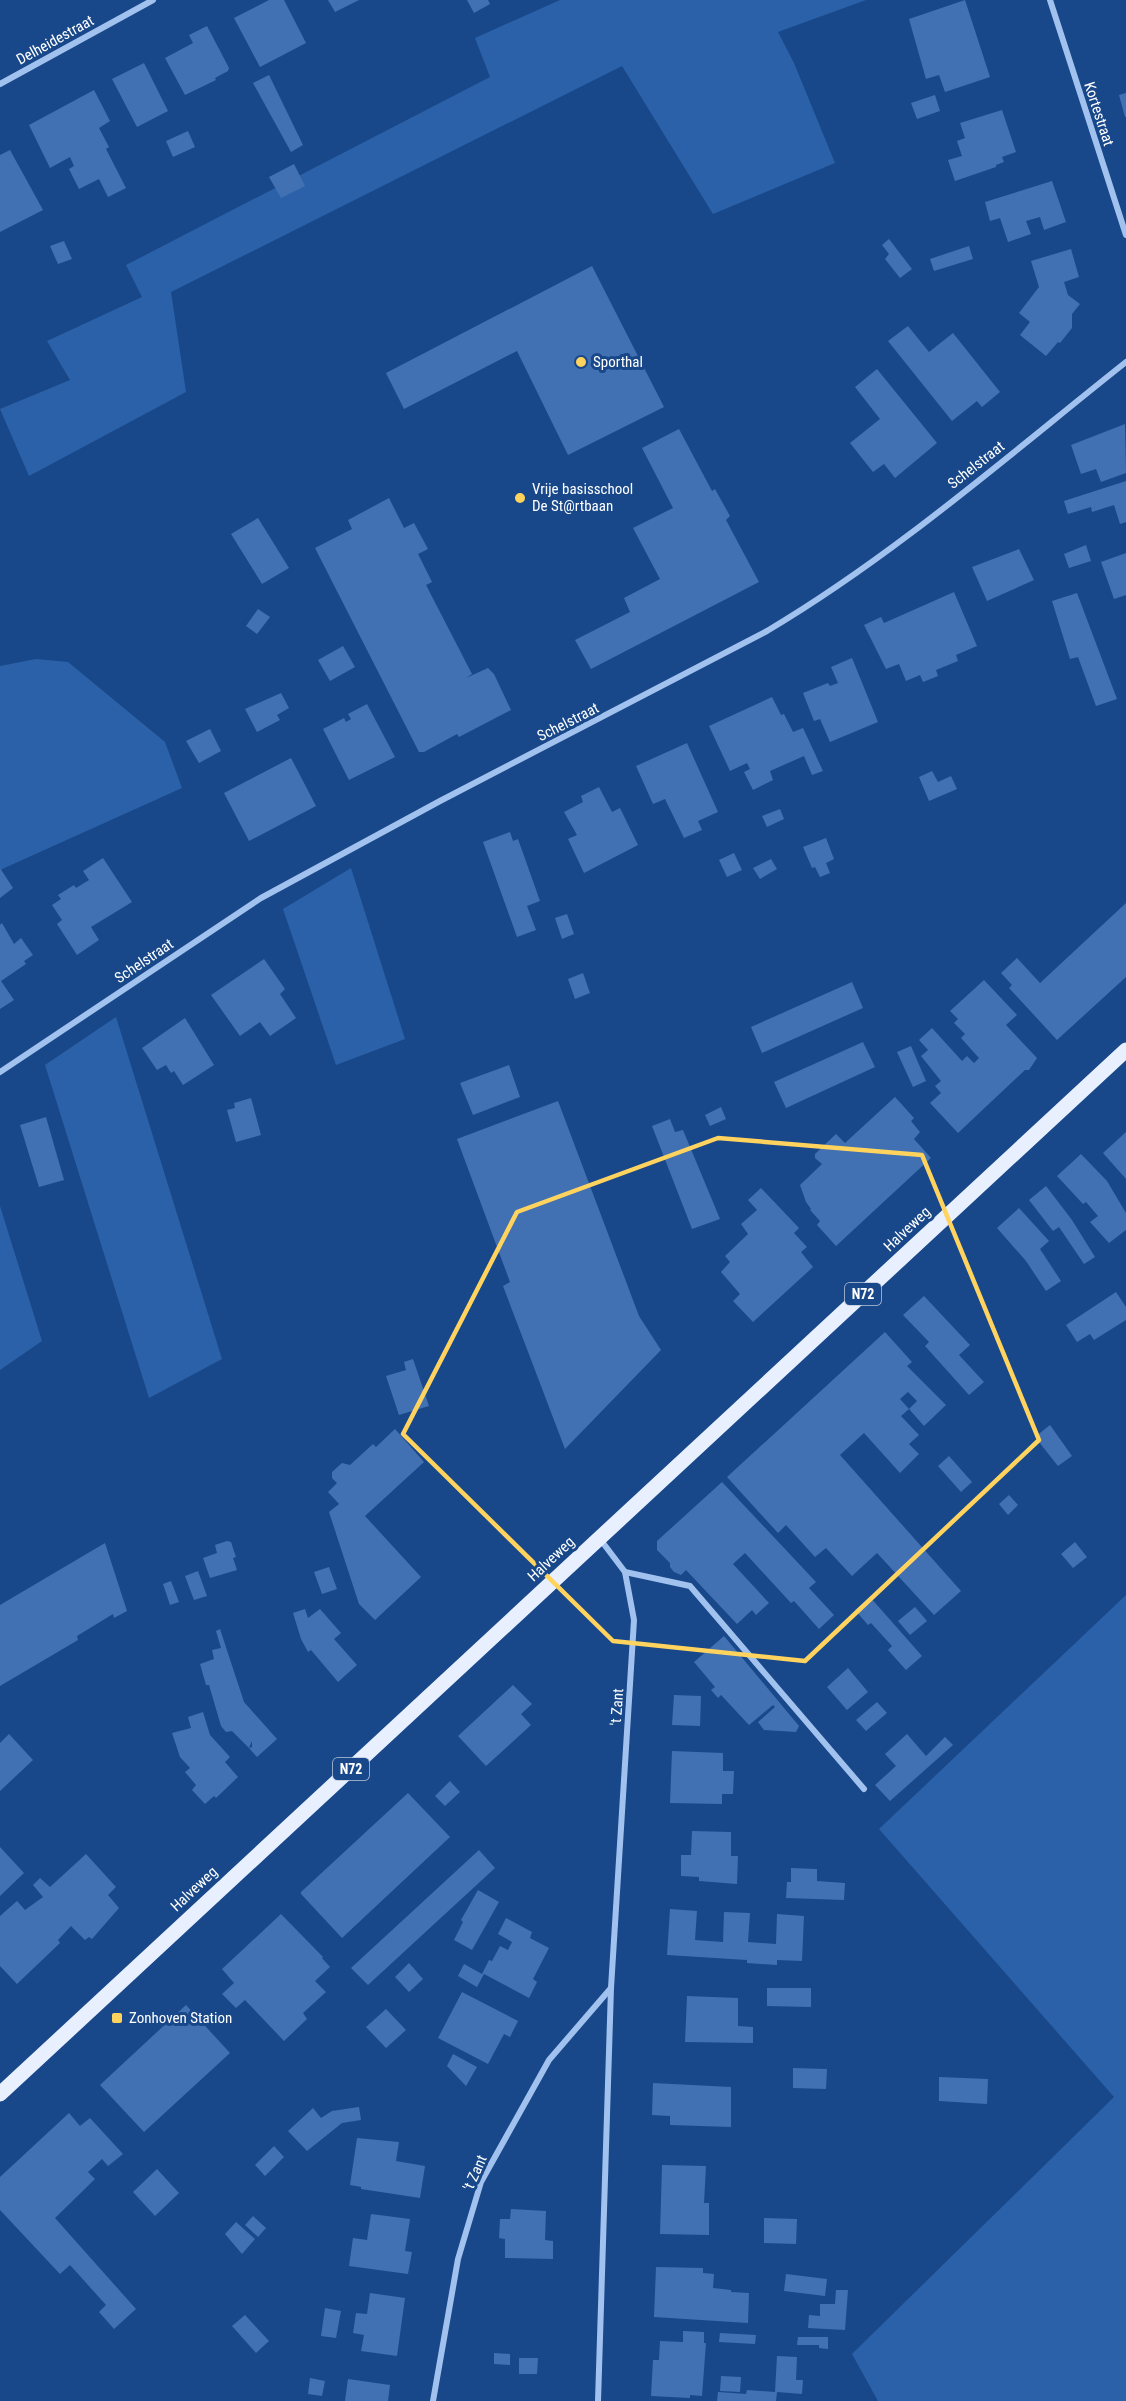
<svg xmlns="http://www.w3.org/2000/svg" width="1126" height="2401" font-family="'Roboto Condensed',sans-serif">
<rect width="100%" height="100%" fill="#18488a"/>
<g fill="#2b61a8">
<path d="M560,0H866L778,32L794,63L835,163L713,214L622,66L171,292L186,392L29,476L0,409L70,380L47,341L142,297L126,265L490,77L475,38Z"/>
<path d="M36,659L68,662L165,742L182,788L0,870V666Z"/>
<path d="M351,868L405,1039L336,1065L283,909Z"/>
<path d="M116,1017L222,1359L149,1398L45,1065Z"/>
<path d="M0,1206L42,1341L0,1370Z"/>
<path d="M1126,1595V2401H878L852,2354L1114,2097L879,1829Z"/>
</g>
<g fill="#4171b2">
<path d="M269,0H284L306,43L260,67L234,18Z"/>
<path d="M328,0H359L335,12Z"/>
<path d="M467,0H488L490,4L474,13Z"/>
<path d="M965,0L990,77L945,92L939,75L926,79L909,19Z"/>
<path d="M207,26L229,68L228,71L215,78L216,80L185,95L165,58L193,43L189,35Z"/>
<path d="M144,63L168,111L137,127L112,79Z"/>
<path d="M269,75L303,145L291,152L253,83Z"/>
<path d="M94,90L110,121L99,128L109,147L106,149L126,188L108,197L99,179L79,189L69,169L74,166L70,157L50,168L29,125Z"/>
<path d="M1126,93V117H1125L1119,95Z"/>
<path d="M935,95L940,111L917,119L911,103Z"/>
<path d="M1002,110L1016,152L1002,157L1004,162L996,165V167L955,181L948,160L962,156L957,141L965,138L960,123Z"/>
<path d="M188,131L195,147L173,157L166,141Z"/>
<path d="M10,150L43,210L0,232V155Z"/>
<path d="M294,164L305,186L281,198L269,177Z"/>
<path d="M1052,181L1066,222L1044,230L1040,217L1026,221L1031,234L1008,242L1000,218L990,221L985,202Z"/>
<path d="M889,239L912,269L900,278L885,259L889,254L882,245Z"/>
<path d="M64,241L72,259L58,264L50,246Z"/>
<path d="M969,246L973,259L934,271L930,259Z"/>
<path d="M1071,249L1079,277L1064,282L1068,295L1080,304L1072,314V328L1060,343L1058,342L1046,356L1020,335L1030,322L1019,313L1039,287L1031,261Z"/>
<path d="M592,266L664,407L568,455L517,351L404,409L386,373Z"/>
<path d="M908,326L929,352L953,333L1000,392L982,407L977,401L952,421L888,341Z"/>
<path d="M877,369L937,443L895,478L884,464L873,472L850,443L880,419L855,387Z"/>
<path d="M1125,424L1126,473L1101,482L1096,469L1081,474L1071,445Z"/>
<path d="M679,429L712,491L715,489L730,516L726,520L759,582L591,669L575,640L630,612L624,598L660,579L633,528L673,508L642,448Z"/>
<path d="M1126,481V522L1120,524L1114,505L1092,512L1091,507L1068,514L1064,501Z"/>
<path d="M389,498L404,528L414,523L428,549L418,554L432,582L426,585L472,674L466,678L488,668L494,674L511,710L459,737L457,734L424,752H419L315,548L352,529L348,520Z"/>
<path d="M258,518L289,568L262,584L231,534Z"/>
<path d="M1086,545L1091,561L1069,568L1064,554Z"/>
<path d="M1019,549L1034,580L987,601L972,567Z"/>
<path d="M1126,553V595L1114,599L1101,562Z"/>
<path d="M954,592L977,646L956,655L958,661L936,670L938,676L923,682L920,675L906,681L899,664L886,669L864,625L881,617L884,623Z"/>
<path d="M1077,593L1117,699L1096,706L1078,657L1070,659L1052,601Z"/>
<path d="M258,609L270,617L257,634L246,626Z"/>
<path d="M343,646L355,667L330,681L318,660Z"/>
<path d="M852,658L878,722L830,742L820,719L814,721L803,693L828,683L830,686L838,683L831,667Z"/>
<path d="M281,693L289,708L277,715L280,720L257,732L245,709Z"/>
<path d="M772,697L781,715L784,714L793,732L803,728L823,771L812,775L804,756L770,771L773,780L753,790L744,772L750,769L747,763L730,771L709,726Z"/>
<path d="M367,704L395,757L349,780L323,729L344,718L346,722L351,719L348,714Z"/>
<path d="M210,729L221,751L199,763L186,741Z"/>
<path d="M687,743L718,812L698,821L702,830L684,838L665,799L653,804L636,766Z"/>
<path d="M291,758L316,806L249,841L224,793Z"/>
<path d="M932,771L938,782L951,776L957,789L929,801L919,777Z"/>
<path d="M599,787L612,812L620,808L638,845L584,873L568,839L577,835L564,812L583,802L581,796Z"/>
<path d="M780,809L784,819L767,827L762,816Z"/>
<path d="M510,832L513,841L518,839L540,901L527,906L536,930L517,937L483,842Z"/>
<path d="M826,838L834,859L826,863L830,873L820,877L815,867L812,868L803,847Z"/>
<path d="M734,853L742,870L727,877L719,860Z"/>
<path d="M103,858L132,902L91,927L99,940L77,955L57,924L62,920L52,905L61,899L58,895L74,885L76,888L89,880L83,871Z"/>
<path d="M771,859L777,869L760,879L753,868Z"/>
<path d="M0,868L13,888L0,898Z"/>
<path d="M1126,903V977L1057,1040L1009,988L1012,985L1001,973L1017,958L1040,983Z"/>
<path d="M567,914L574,934L562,939L555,918Z"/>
<path d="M2,923L14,944L21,938L33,955L24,961L26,964L1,981L14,1000L0,1009V925Z"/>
<path d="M264,959L285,989L280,994L296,1018L270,1036L260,1022L240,1036L211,995Z"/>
<path d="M583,973L590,993L575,999L568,979Z"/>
<path d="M984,980L1017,1015L1006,1025L1037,1058L1029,1070H1025L958,1133L930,1103L941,1093L935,1086L941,1081L921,1056L928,1050L919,1040L932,1028L962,1061L967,1056L974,1063L979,1058L961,1038L965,1034L954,1023L958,1019L950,1011Z"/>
<path d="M852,982L863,1008L762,1053L751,1027Z"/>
<path d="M185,1018L214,1065L183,1085L174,1071L171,1073L166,1065L157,1070L142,1048Z"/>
<path d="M863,1042L875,1067L786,1108L774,1082Z"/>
<path d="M911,1046L926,1081L913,1087L897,1052Z"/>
<path d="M509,1065L520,1097L473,1115L460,1083Z"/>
<path d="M895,1097L914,1118L911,1121L920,1132L914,1139L931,1158L836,1246L817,1225L820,1221L810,1210L811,1209L806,1202L800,1185L822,1164L815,1158V1154L836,1134L845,1143Z"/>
<path d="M251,1098L261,1135L236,1142L227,1110L235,1108L234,1103Z"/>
<path d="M558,1101L639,1316L661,1350L565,1449L503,1286L510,1282L457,1139Z"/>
<path d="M721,1107L726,1119L710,1126L705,1115Z"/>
<path d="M46,1117L64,1180L39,1187L20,1125Z"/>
<path d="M670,1119L675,1132L683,1130L720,1219L692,1229L652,1126Z"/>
<path d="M1126,1132V1179L1103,1153Z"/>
<path d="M1081,1154L1107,1181L1126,1213V1230L1109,1243L1090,1222L1098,1216L1086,1202L1083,1204L1057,1176Z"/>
<path d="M1046,1186L1072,1220L1095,1257L1084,1264L1059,1227L1053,1231L1029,1200Z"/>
<path d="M761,1188L799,1228L794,1233L807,1247L801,1252L813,1267L753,1322L733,1301L740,1294L721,1272L730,1262L725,1256L748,1234L741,1224L757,1210L748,1200Z"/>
<path d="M1019,1208L1049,1241L1040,1249L1061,1281L1046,1291L1026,1261L997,1228Z"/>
<path d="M1116,1292L1126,1307V1320L1094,1340L1090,1334L1077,1342L1066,1325Z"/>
<path d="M924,1296L970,1345L959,1355L984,1382L969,1395L925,1346L929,1342L903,1315Z"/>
<path d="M885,1332L912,1362L907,1366L946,1405L924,1426L909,1409L917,1401L908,1392L900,1399L909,1409L901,1416L919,1435L909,1444L919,1454L900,1473L864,1433L840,1455L961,1591L934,1615L877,1553L852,1576L826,1548L815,1557L786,1525L778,1533L727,1477Z"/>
<path d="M413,1359L429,1406L399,1415L386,1376L406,1370L404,1362Z"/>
<path d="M1050,1425L1072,1456L1058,1466L1035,1437Z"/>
<path d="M395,1429L424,1462L365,1516L421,1577L375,1620L359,1604L329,1512L339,1504L328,1492L337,1483L332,1478V1472L342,1463L350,1465L373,1444L376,1447Z"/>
<path d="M949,1456L972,1482L961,1492L938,1466Z"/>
<path d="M722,1482L816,1582L809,1588L834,1615L819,1629L794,1601L791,1603L745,1553L733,1564L769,1603L756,1615L752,1610L737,1624L686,1570L681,1575L674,1572L670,1567V1563L657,1550V1541Z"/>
<path d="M1009,1495L1018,1505L1008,1515L999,1504Z"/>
<path d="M227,1541L231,1542L236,1557L233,1558L237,1570L210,1578L203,1558L217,1553L215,1545Z"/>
<path d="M1075,1542L1087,1557L1073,1568L1061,1554Z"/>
<path d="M105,1543L127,1611L114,1618L113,1614L77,1636L78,1640L0,1686V1605Z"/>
<path d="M329,1567L337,1589L322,1594L314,1572Z"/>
<path d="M198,1571L207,1596L194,1600L185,1576Z"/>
<path d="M171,1581L179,1602L170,1605L163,1584Z"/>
<path d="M870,1597L922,1656L906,1670L888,1650L892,1646L871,1623L868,1625L855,1610Z"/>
<path d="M915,1607L927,1621L910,1635L898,1621Z"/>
<path d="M305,1609L308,1618L320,1609L341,1633L334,1639L357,1665L338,1682L311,1650L308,1652L301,1639L293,1613Z"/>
<path d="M220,1629L244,1702L277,1739L257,1757L249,1748L252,1747V1741L249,1748L232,1731L226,1732L221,1726L209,1685H206L200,1664L214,1659L212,1650L221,1648L216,1631Z"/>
<path d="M724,1636L799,1726L796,1732L764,1730L758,1722L775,1707L773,1705L749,1725L721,1695L718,1698L711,1690L715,1687L694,1662Z"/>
<path d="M848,1668L868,1692L847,1710L827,1687Z"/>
<path d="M513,1685L532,1704L521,1714L531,1725L486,1766L458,1736Z"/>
<path d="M674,1695L701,1696L700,1726L672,1725Z"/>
<path d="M877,1702L887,1713L866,1731L856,1720Z"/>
<path d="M203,1712L210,1735L230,1757L225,1762L238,1777L216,1798L214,1796L205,1804L192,1790L196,1785L185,1772L190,1768L180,1757L172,1733L191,1728L188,1717Z"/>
<path d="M9,1734L33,1760L0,1791V1743Z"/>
<path d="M907,1734L926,1756L945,1737L953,1745L890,1801L875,1785L896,1766L885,1754Z"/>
<path d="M672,1751L723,1753V1771H734L733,1794H722V1804L670,1803Z"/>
<path d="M450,1781L460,1792L445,1806L435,1796Z"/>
<path d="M408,1793L450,1837L342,1938L301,1894V1892Z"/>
<path d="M692,1831L731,1832V1856H738L737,1884L699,1881V1877L681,1876V1855H691Z"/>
<path d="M0,1847L24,1873L0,1896Z"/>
<path d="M479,1850L495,1868L368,1985L351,1968Z"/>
<path d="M86,1854L116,1887L108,1895L119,1908L92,1939L89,1937L85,1940L71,1926L58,1940L60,1943L17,1984L0,1966V1916L17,1901L25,1910L43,1897L33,1885L40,1878L50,1887Z"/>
<path d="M791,1868L817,1869V1881L845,1883L844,1900L786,1898L787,1882H791Z"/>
<path d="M478,1890L499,1902L472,1950L454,1940L463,1922L461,1920Z"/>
<path d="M670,1909L697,1911L695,1940L723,1942L724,1912L750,1913L748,1942L776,1944L777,1914L804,1916L802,1961L777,1960V1965L747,1963V1960L667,1955Z"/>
<path d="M281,1914L323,1957L322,1958L330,1967L315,1981L326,1992L303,2013L307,2019L284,2041L245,2000L236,2008L222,1994L234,1983L222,1969Z"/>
<path d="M506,1918L532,1932L530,1938L549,1948L533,1979L537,1982L529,1998L484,1974L477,1987L458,1976L464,1964L482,1974L489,1960L492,1961L500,1946L508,1950L512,1942L498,1934Z"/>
<path d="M409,1963L423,1979L409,1992L395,1977Z"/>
<path d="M767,1988H811V2007L767,2006Z"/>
<path d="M462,1992L518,2021L510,2037L504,2034L488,2064L438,2038Z"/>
<path d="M687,1996L738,1998V2026L753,2027V2043L685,2042Z"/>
<path d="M186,2005L230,2053L144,2132L100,2085Z"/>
<path d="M386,2009L406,2030L386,2048L366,2027Z"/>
<path d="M453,2054L477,2067L466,2086L447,2066Z"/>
<path d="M793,2068L827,2069L826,2089L793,2088Z"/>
<path d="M939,2077L988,2079L987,2104L939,2101Z"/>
<path d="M653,2083L731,2087V2127L670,2125V2116L652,2115Z"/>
<path d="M359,2107L361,2120L342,2123L307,2151L288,2131L313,2108L321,2118L332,2111Z"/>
<path d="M69,2113L80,2126L90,2118L123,2154L108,2166L102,2159L88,2172L95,2179L55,2218L136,2309L114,2329L99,2312L106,2305L70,2265L60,2274L0,2210V2177Z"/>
<path d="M357,2138L399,2142L396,2161L425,2166L420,2198L361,2189V2187L350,2185Z"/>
<path d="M274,2146L284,2157L265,2176L255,2165Z"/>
<path d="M662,2165L706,2166L704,2203H709V2235L660,2234Z"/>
<path d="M157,2169L179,2193L155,2216L133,2192Z"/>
<path d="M511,2209L546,2211L545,2240L553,2241V2259L505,2258V2239L499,2238L500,2219H510Z"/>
<path d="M371,2214L410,2219L405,2251L412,2252L408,2274L349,2266L353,2238L367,2240Z"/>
<path d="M253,2216L266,2228L258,2237L245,2225Z"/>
<path d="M764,2218L797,2219L796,2244L764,2243Z"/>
<path d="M236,2222L255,2239L242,2254L225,2234Z"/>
<path d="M656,2267L703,2268V2273L714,2274L713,2288L731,2290V2292L749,2293L748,2323L654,2317Z"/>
<path d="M786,2274L827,2279L825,2296L784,2291Z"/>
<path d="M836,2290H848L845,2330L808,2328L809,2315L820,2316V2304H835Z"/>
<path d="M370,2293L405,2298L397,2356L361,2351L364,2335L353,2333L356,2313L367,2314Z"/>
<path d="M325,2308L341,2311L336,2338L321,2336Z"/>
<path d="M245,2315L269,2341L256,2353L232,2326Z"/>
<path d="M683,2331L704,2332V2343H706L702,2396L690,2395V2398L651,2396L653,2360H659L660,2341L683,2342Z"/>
<path d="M720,2333L756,2335L755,2344L719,2342Z"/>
<path d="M798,2337H828V2349L819,2348V2345H797Z"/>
<path d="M494,2353L510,2354V2365L494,2364Z"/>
<path d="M777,2356L797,2357L796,2380H803L802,2394L777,2392L776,2401H717L718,2392L746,2394L747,2390L775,2392Z"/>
<path d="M519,2358H538L537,2374H519Z"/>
<path d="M721,2376L741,2377L740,2392L720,2391Z"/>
<path d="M310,2378L325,2381L322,2396L308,2394Z"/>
<path d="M348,2379L390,2385L388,2401H345Z"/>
</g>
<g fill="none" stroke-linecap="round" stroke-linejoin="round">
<g stroke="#a1c2ee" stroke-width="6">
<path d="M1050,0L1126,235"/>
<path d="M0,84L153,0"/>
<path d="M0,1072L261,898L440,801L767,631C895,555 1010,454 1126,362"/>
<path d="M625,1572L690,1586L864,1789"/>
<path d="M433,2401L458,2259L481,2182L549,2060L611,1988"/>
<path d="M598,2401L611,1988L634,1620L625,1572L600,1539"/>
</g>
<path stroke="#e8f0ff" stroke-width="15" d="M0,2094L1126,1050"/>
</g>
<path fill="none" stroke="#ffd35e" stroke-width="4.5" stroke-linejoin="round" d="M718,1138L922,1155L1039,1440L805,1661L613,1641L403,1434L517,1212Z"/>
<g fill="#ffd35e" stroke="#18488a" stroke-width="2">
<circle cx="581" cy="362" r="6"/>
<circle cx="520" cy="498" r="6"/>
<rect x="111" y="2012" width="12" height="12" rx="3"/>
</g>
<g text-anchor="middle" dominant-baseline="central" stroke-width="6" stroke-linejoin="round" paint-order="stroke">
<g fill="#18488a" stroke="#bac8dc" stroke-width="1.5">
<rect x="845" y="1283" width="36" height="22" rx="4.5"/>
<rect x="333" y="1758" width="36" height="22" rx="4.5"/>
</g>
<g font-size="14" font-weight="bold" fill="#fff">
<text x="863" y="1294">N72</text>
<text x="351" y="1769">N72</text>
</g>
<g font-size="15" fill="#fff" stroke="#18488a">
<text transform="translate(55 40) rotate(-29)">Delheidestraat</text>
<text transform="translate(1099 114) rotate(72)">Kortestraat</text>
<text transform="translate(976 465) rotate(-38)">Schelstraat</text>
<text transform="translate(568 722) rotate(-27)">Schelstraat</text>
<text transform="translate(144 961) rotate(-34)">Schelstraat</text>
<text transform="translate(907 1229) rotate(-43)">Halveweg</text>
<text transform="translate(551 1559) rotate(-43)">Halveweg</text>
<text transform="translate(617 1707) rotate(-86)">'t Zant</text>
<text transform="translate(194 1889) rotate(-43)">Halveweg</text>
<text transform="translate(475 2173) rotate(-66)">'t Zant</text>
</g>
<g font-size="15" fill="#fff" stroke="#18488a" text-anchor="start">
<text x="593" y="362">Sporthal</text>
<text x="532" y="489">Vrije basisschool<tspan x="532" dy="17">De St@rtbaan</tspan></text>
<text x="129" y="2018">Zonhoven Station</text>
</g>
</g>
</svg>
